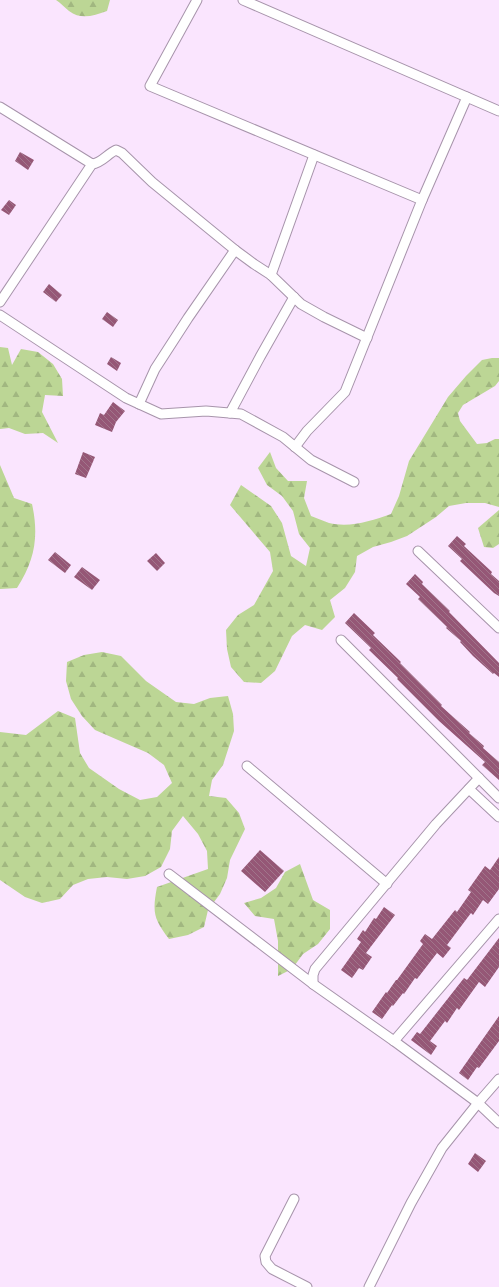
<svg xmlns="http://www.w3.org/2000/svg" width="499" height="1287" font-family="'Space Grotesk',sans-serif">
<defs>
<pattern id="forest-firs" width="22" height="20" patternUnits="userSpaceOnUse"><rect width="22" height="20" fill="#bcd695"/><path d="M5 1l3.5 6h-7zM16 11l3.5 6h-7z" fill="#a1b780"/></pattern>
<pattern id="building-back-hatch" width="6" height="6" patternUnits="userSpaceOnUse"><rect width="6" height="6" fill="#955776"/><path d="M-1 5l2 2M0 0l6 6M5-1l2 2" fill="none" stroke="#a1758b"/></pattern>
</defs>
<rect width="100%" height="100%" fill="#fae5fe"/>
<g fill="url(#forest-firs)">
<path d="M56,0H110L107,11C93,16 81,20 69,11C64,7 61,3 56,0Z"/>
<path d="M0,347L8,348L12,365L21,349L38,352L53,364L62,379L63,396L45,395L42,412L58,443L43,433L25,434L9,428L0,429Z"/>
<path d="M492,358H499V381L495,386L463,405L458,413L460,421L477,444L487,443L495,439H499V507L485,503H466L449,506L436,517L407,536L391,542L373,547L357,556L355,572L345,588L330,600L335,617L322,630L305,625L292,636L275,671L261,683L244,682L231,667L227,649L226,630L238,615L254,605L273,571L270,552L230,505L241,485L271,506L282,523L291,556L306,566L310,548L299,534L293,511L282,496L267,485L258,468L270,452L276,468L288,481H307L304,498L311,516C317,518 323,521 329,523C350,528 371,521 391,514L399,496L409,461L448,397L466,376L482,360Z"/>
<path d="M0,465L14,498L32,504C39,536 35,560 17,588L0,589Z"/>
<path d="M499,510V544L493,548L484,547L478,528Z"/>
<path d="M102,652L121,656L146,681L176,702L194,704L210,698L228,696L233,714L234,731L223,765L212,780L209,796L226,798L239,813L245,829L230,860L227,878L220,894L208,910L204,927L188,935L169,939C154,919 152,913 157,887L208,869L207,851L198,834L183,816L172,831L170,849L161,867L145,876L127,879L107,877L88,879L73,885L60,899L42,903L25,897L0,880V732L26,735L58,711L75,718L80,753L89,768L119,789L140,800L157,797L172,783L164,765L148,753L95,730L82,716L71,699L66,681L67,662L84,655Z"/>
<path d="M300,864L313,900L330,910V929L318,944L303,954L292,969L278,976V941L274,919L255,916L244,903L261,898L276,888L285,872Z"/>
</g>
<g fill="url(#building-back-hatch)">
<path d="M20,152L34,160L28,170L15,161Z"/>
<path d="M9,200L16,205L9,215L1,210Z"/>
<path d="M49,284L62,295L56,302L43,292Z"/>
<path d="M107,312L118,320L113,327L102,319Z"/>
<path d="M111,357L121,363L117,371L107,364Z"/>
<path d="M113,402L125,411L116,422L112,432L95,425L100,413L104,415Z"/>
<path d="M83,452L95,457L86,478L75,474Z"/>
<path d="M457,536L466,544L464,546L492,572L491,574L499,581V596L494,593L460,561L462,559L448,546Z"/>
<path d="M55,552L71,565L65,573L48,560Z"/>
<path d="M156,553L165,563L157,571L147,561Z"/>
<path d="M82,567L100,580L92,590L74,577Z"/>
<path d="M415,574L423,582L422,584L450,611L449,612L499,663V677L494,673L493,674L473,656L460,642L461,641L446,628L447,627L418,599L420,597L406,584Z"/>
<path d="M354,613L375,633L373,635L401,662L400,663L442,705L441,706L470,732L469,733L484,746L483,748L499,762V780L482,765L485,762L439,721L397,679L398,678L369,650L371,648L345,623Z"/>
<path d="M260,850L284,871L265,892L241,871Z"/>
<path d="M499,857V889L488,904L483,900L473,915L471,913L447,945L451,948L443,958L437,953L417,979L415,978L404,994L403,993L393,1006L392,1005L382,1019L372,1012L386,992L387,993L396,980H397L423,944L420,941L425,934L432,939L455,910L457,912L471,892L468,890L485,866L490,870Z"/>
<path d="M384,907L395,915L366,953L372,957L363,970L359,968L352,978L341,970L361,942L357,939L363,930L365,932L374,918L376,919Z"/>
<path d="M499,938V967L485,987L479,982L459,1010L457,1008L447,1023L445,1021L430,1041L437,1046L431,1055L411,1040L417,1032L420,1034L464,978L467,980Z"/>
<path d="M499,1016V1041L479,1068L477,1067L468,1080L459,1073Z"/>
<path d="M475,1153L486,1161L478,1172L468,1164Z"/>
</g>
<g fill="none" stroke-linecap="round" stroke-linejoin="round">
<g stroke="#a794ab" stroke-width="11">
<g id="minor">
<path d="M197,0L150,86L422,200"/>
<path d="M243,0L499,111"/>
<path d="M0,107L92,164C102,163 107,154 116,150L122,153L152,182L235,250L254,264L271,275L301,304L324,317L367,338"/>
<path d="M271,275L314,155"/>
<path d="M0,302L92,164"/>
<path d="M0,315L126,398L161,414L206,411L241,414L283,437L311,460L354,482"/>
<path d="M139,404L155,369L188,318L235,250"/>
<path d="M230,413L260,357L294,297"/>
<path d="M295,447L307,431L345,392L422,200L467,97"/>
<path d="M418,551L499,628"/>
<path d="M341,640L499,798"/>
<path d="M247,766L387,884"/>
<path d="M469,789L499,817"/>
<path d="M169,874L313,984L394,1041L478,1103L499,1123"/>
<path d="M313,984V975L315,969L436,824L479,778"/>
<path d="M394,1041L499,919"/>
<path d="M294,1199L265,1256L266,1262L272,1269L307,1287"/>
<path d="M369,1287L411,1203L442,1148L478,1103L499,1079"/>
</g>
</g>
<use href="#minor" stroke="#fff" stroke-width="9"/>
</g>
</svg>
